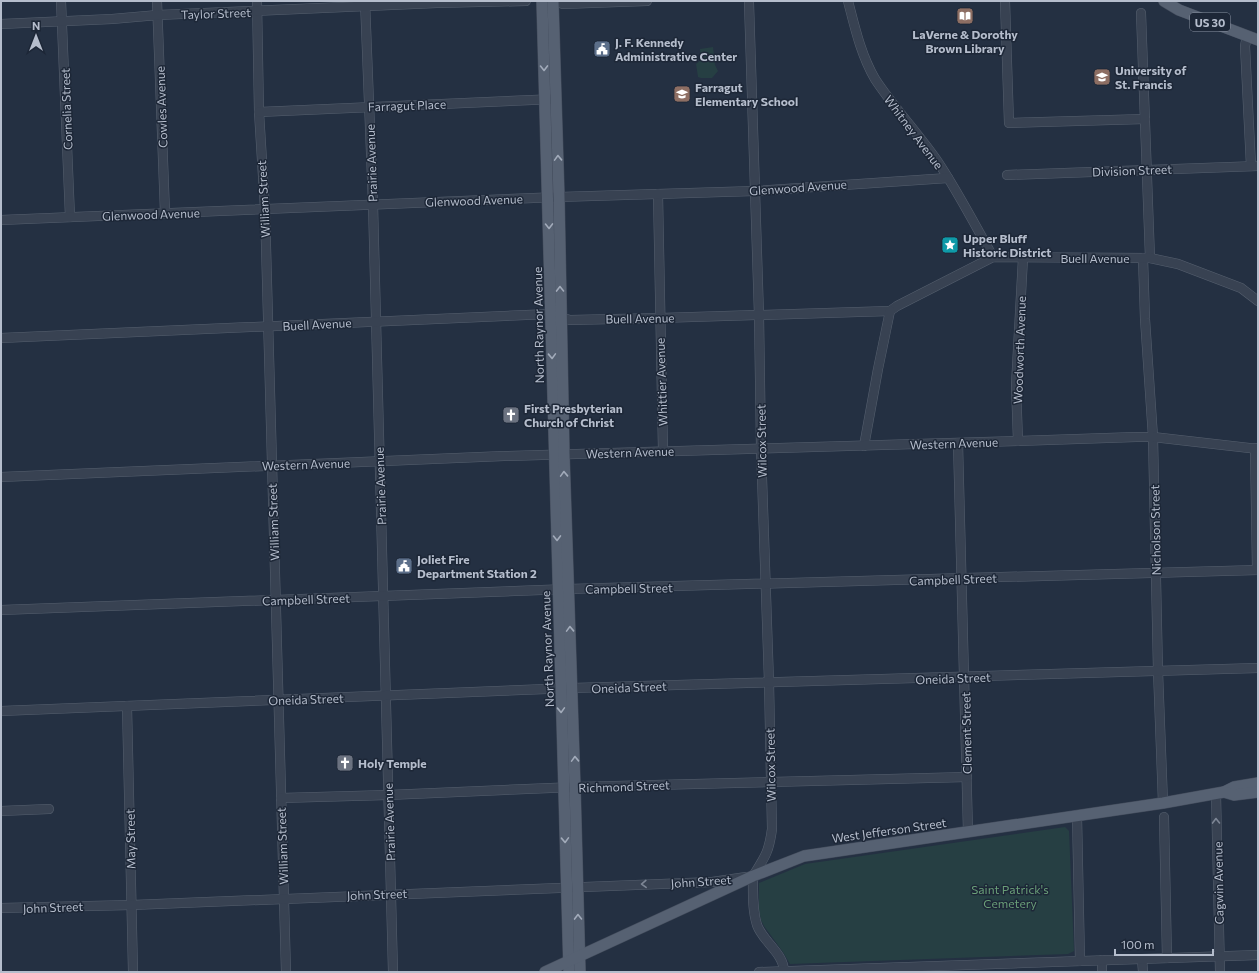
<svg xmlns="http://www.w3.org/2000/svg" width="1259" height="973" font-family="Commissioner,sans-serif">
<rect width="100%" height="100%" fill="#243042"/>
<g fill="#263f43">
<path d="M713,47L715,65L718,71L712,78H701L698,77L696,64L701,60L700,49Z"/>
<path d="M1065,827L1069,831L1074,951L1068,954L790,964L783,952L764,926L761,920L759,910V883L805,864Z"/>
</g>
<g fill="none" stroke-linecap="round" stroke-linejoin="round">
<g stroke="#56606f" stroke-width="10">
<g id="minor">
<path d="M61,1L70,217"/>
<path d="M157,1L165,213"/>
<path d="M257,1L259,112L265,209L286,972"/>
<path d="M365,1L373,204L393,972"/>
<path d="M555,1L563,4L647,1"/>
<path d="M848,1C855,28 861,55 875,79C894,108 918,133 938,162C958,192 975,225 993,257"/>
<path d="M1005,1L1009,123L1145,119"/>
<path d="M749,3L759,315L761,448L769,682L772,829C769,852 765,857 753,876"/>
<path d="M1141,13L1150,258"/>
<path d="M1,24L112,19L158,15L437,3L526,1"/>
<path d="M1247,36L1245,46L1251,166"/>
<path d="M259,112L556,99"/>
<path d="M1007,175L1258,166"/>
<path d="M658,194L663,451"/>
<path d="M1,220L559,197L755,191L948,178"/>
<path d="M1143,258L1145,319L1153,437L1158,671L1163,803"/>
<path d="M1,338L550,314L570,320L660,318L890,311L897,306L993,257L1150,258L1178,264L1241,288L1258,301"/>
<path d="M1018,441L1016,385L1023,258"/>
<path d="M958,443L968,832"/>
<path d="M864,446L878,369L890,311"/>
<path d="M1255,448L1257,570"/>
<path d="M1,477L504,456L1018,441L1136,437H1153L1258,449"/>
<path d="M1,610L568,589L1258,570"/>
<path d="M127,706L133,972"/>
<path d="M1,711L572,688L1258,668"/>
<path d="M1216,794L1220,972"/>
<path d="M281,798L388,795L575,787L967,777"/>
<path d="M1,811L49,809"/>
<path d="M1077,815L1080,961"/>
<path d="M1164,817L1167,958"/>
<path d="M753,876C753,892 752,909 757,925C763,942 784,953 784,972"/>
<path d="M1,908L132,905L712,882L746,877"/>
<path d="M1142,959L1143,972"/>
<path d="M1102,960V972"/>
<path d="M759,972L1258,955"/>
</g>
</g>
<g stroke="#424b5b" stroke-width="12">
<g id="major">
<path d="M542,1L569,972"/>
<path d="M553,1L559,197L564,454L575,787L580,972"/>
<path d="M1164,1L1179,10L1258,40"/>
<path d="M1224,792L1234,787L1258,783"/>
<path d="M545,972L753,876L804,856L1163,803L1224,792L1234,795L1258,792"/>
</g>
</g>
<use href="#minor" stroke="#384252" stroke-width="9"/>
<use href="#major" stroke="#566172" stroke-width="11"/>
</g>
<defs><path id="oneway-chevron" d="M-2-3.5L2.5 0L-2 3.5" fill="none" stroke-width="1.6" stroke-linecap="round" stroke-linejoin="round"/></defs>
<g stroke="#a2abba">
<use href="#oneway-chevron" transform="translate(544 68) rotate(89)"/>
<use href="#oneway-chevron" transform="translate(558 158) rotate(-92)"/>
<use href="#oneway-chevron" transform="translate(549 226) rotate(89)"/>
<use href="#oneway-chevron" transform="translate(560 289) rotate(-91)"/>
<use href="#oneway-chevron" transform="translate(552 356) rotate(88)"/>
<use href="#oneway-chevron" transform="translate(564 474) rotate(-92)"/>
<use href="#oneway-chevron" transform="translate(557 538) rotate(89)"/>
<use href="#oneway-chevron" transform="translate(570 629) rotate(-92)"/>
<use href="#oneway-chevron" transform="translate(561 710) rotate(88)"/>
<use href="#oneway-chevron" transform="translate(575 759) rotate(-92)"/>
<use href="#oneway-chevron" transform="translate(565 840) rotate(88)"/>
<use href="#oneway-chevron" transform="translate(578 917) rotate(-91)"/>
</g>
<g stroke="#7d8695">
<use href="#oneway-chevron" transform="translate(1216 821) rotate(-91)"/>
<use href="#oneway-chevron" transform="translate(644 884) rotate(178)"/>
</g>
<defs>
<g id="library-square" transform="scale(0.9)"><rect x="-9" y="-9" width="18" height="18" rx="4" fill="#8d6e63" stroke="#1d2737"/><path d="M-6-4Q-3-5.5-.7-3.5V5Q-3 3-6 4ZM6-4Q3-5.5 .7-3.5V5Q3 3 6 4Z" fill="#fff"/></g>
<g id="civic-square" transform="scale(0.9)"><rect x="-9" y="-9" width="18" height="18" rx="4" fill="#5c6f8a" stroke="#1d2737"/><path d="M-.6-6.5H3V-4.5H.6V-3L4-1V1h2V6H-6V1h2V-1L-.6-3ZM-1.2 2.5V6h2.4V2.5Z" fill="#fff"/></g>
<g id="university-square" transform="scale(0.9)"><rect x="-9" y="-9" width="18" height="18" rx="4" fill="#8d6e63" stroke="#1d2737"/><path d="M0-5L7-2L0 1L-7-2ZM-4 1L0 2.5L4 1V4Q0 6-4 4Z" fill="#fff"/></g>
<g id="school-square" transform="scale(0.9)"><rect x="-9" y="-9" width="18" height="18" rx="4" fill="#8d6e63" stroke="#1d2737"/><path d="M0-5L7-2L0 1L-7-2ZM-4 1L0 2.5L4 1V4Q0 6-4 4Z" fill="#fff"/></g>
<g id="sight-square" transform="scale(0.9)"><rect x="-9" y="-9" width="18" height="18" rx="4" fill="#0f9aa8" stroke="#1d2737"/><path d="M0-6L1.8-2.2L6-1.7L2.9 1.2L3.7 5.4L0 3.3L-3.7 5.4L-2.9 1.2L-6-1.7L-1.8-2.2Z" fill="#fff"/></g>
<g id="church-square" transform="scale(0.9)"><rect x="-9" y="-9" width="18" height="18" rx="4" fill="#6b7280" stroke="#1d2737"/><path d="M-1.2-6h2.4v3.5h3.3v2.4h-3.3V6h-2.4V-.1h-3.3v-2.4h3.3Z" fill="#fff"/></g>
</defs>
<g fill-rule="evenodd">
<use href="#library-square" x="965" y="16"/>
<use href="#civic-square" x="602" y="49"/>
<use href="#university-square" x="1102" y="77"/>
<use href="#school-square" x="682" y="94"/>
<use href="#sight-square" x="950" y="245"/>
<use href="#church-square" x="511" y="415"/>
<use href="#civic-square" x="404" y="566"/>
<use href="#church-square" x="345" y="763"/>
</g>
<g text-anchor="middle" dominant-baseline="central" stroke-width="3" stroke-linejoin="round" paint-order="stroke">
<rect fill="#1d2737" stroke="#87909f" stroke-width="1" x="1190" y="13" width="40" height="18" rx="3"/>
<g font-size="11" font-weight="bold" fill="#b5bdcc">
<text x="1210" y="22">US 30</text>
</g>
<g font-size="12" fill="#b5bdcc" stroke="#1d2737">
<text transform="translate(216 13) rotate(-2)">Taylor Street</text>
<text transform="translate(407 105) rotate(-2)">Farragut Place</text>
<text transform="translate(161 107) rotate(-92)">Cowles Avenue</text>
<text transform="translate(66 109) rotate(-92)">Cornelia Street</text>
<text transform="translate(914 132) rotate(53)">Whitney Avenue</text>
<text transform="translate(371 163) rotate(-92)">Prairie Avenue</text>
<text transform="translate(1132 170) rotate(-2)">Division Street</text>
<text transform="translate(798 187) rotate(-4)">Glenwood Avenue</text>
<text transform="translate(263 199) rotate(-93)">William Street</text>
<text transform="translate(474 200) rotate(-2)">Glenwood Avenue</text>
<text transform="translate(151 214) rotate(-2)">Glenwood Avenue</text>
<text x="1095" y="258">Buell Avenue</text>
<text transform="translate(640 318) rotate(-1)">Buell Avenue</text>
<text transform="translate(317 324) rotate(-3)">Buell Avenue</text>
<text transform="translate(538 325) rotate(-91)">North Raynor Avenue</text>
<text transform="translate(1019 350) rotate(-88)">Woodworth Avenue</text>
<text transform="translate(661 382) rotate(-92)">Whittier Avenue</text>
<text transform="translate(761 441) rotate(-91)">Wilcox Street</text>
<text transform="translate(954 443) rotate(-2)">Western Avenue</text>
<text transform="translate(630 452) rotate(-2)">Western Avenue</text>
<text transform="translate(306 464) rotate(-2)">Western Avenue</text>
<text transform="translate(380 486) rotate(-92)">Prairie Avenue</text>
<text transform="translate(273 522) rotate(-92)">William Street</text>
<text transform="translate(1155 530) rotate(-91)">Nicholson Street</text>
<text transform="translate(953 579) rotate(-2)">Campbell Street</text>
<text transform="translate(629 588) rotate(-1)">Campbell Street</text>
<text transform="translate(306 599) rotate(-2)">Campbell Street</text>
<text transform="translate(547 649) rotate(-92)">North Raynor Avenue</text>
<text transform="translate(953 678) rotate(-2)">Oneida Street</text>
<text transform="translate(629 687) rotate(-2)">Oneida Street</text>
<text transform="translate(306 699) rotate(-2)">Oneida Street</text>
<text transform="translate(966 733) rotate(-91)">Clement Street</text>
<text transform="translate(770 765) rotate(-91)">Wilcox Street</text>
<text transform="translate(624 786) rotate(-2)">Richmond Street</text>
<text transform="translate(389 822) rotate(-92)">Prairie Avenue</text>
<text transform="translate(889 830) rotate(-8)">West Jefferson Street</text>
<text transform="translate(130 839) rotate(-91)">May Street</text>
<text transform="translate(282 846) rotate(-92)">William Street</text>
<text transform="translate(701 881) rotate(-4)">John Street</text>
<text transform="translate(1218 883) rotate(-91)">Cagwin Avenue</text>
<text transform="translate(377 894) rotate(-2)">John Street</text>
<text transform="translate(53 907) rotate(-2)">John Street</text>
</g>
<g font-size="12" font-weight="bold" fill="#b5bdcc" stroke="#1d2737" text-anchor="start">
<text x="965" y="34" text-anchor="middle">LaVerne &amp; Dorothy<tspan x="965" dy="14">Brown Library</tspan></text>
<text x="615" y="42">J. F. Kennedy<tspan x="615" dy="14">Administrative Center</tspan></text>
<text x="1115" y="70">University of<tspan x="1115" dy="14">St. Francis</tspan></text>
<text x="695" y="87">Farragut<tspan x="695" dy="14">Elementary School</tspan></text>
<text x="963" y="238">Upper Bluff<tspan x="963" dy="14">Historic District</tspan></text>
<text x="524" y="408">First Presbyterian<tspan x="524" dy="14">Church of Christ</tspan></text>
<text x="417" y="559">Joliet Fire<tspan x="417" dy="14">Department Station 2</tspan></text>
<text x="358" y="763">Holy Temple</text>
</g>
<g font-size="12" fill="#6a9f78" stroke="#1d2737">
<text x="1010" y="889">Saint Patrick's<tspan x="1010" dy="14">Cemetery</tspan></text>
</g>
</g>
<rect width="1259" height="973" fill="none" stroke="#b5bdcc" stroke-width="4"/>
<g transform="translate(36 36)" stroke="#1d2737" stroke-width="3" paint-order="stroke">
<path d="M0-3L7 15L0 10L-7 15Z" fill="#b5bdcc"/>
<text y="-6" font-size="11" font-weight="bold" text-anchor="middle" fill="#b5bdcc">N</text>
</g>
<path d="M1115 949v6h98v-6" fill="none" stroke="#b5bdcc" stroke-width="2"/>
<text x="1121" y="949" font-size="12" fill="#b5bdcc" stroke="#1d2737" stroke-width="3" paint-order="stroke">100 m</text>
</svg>
